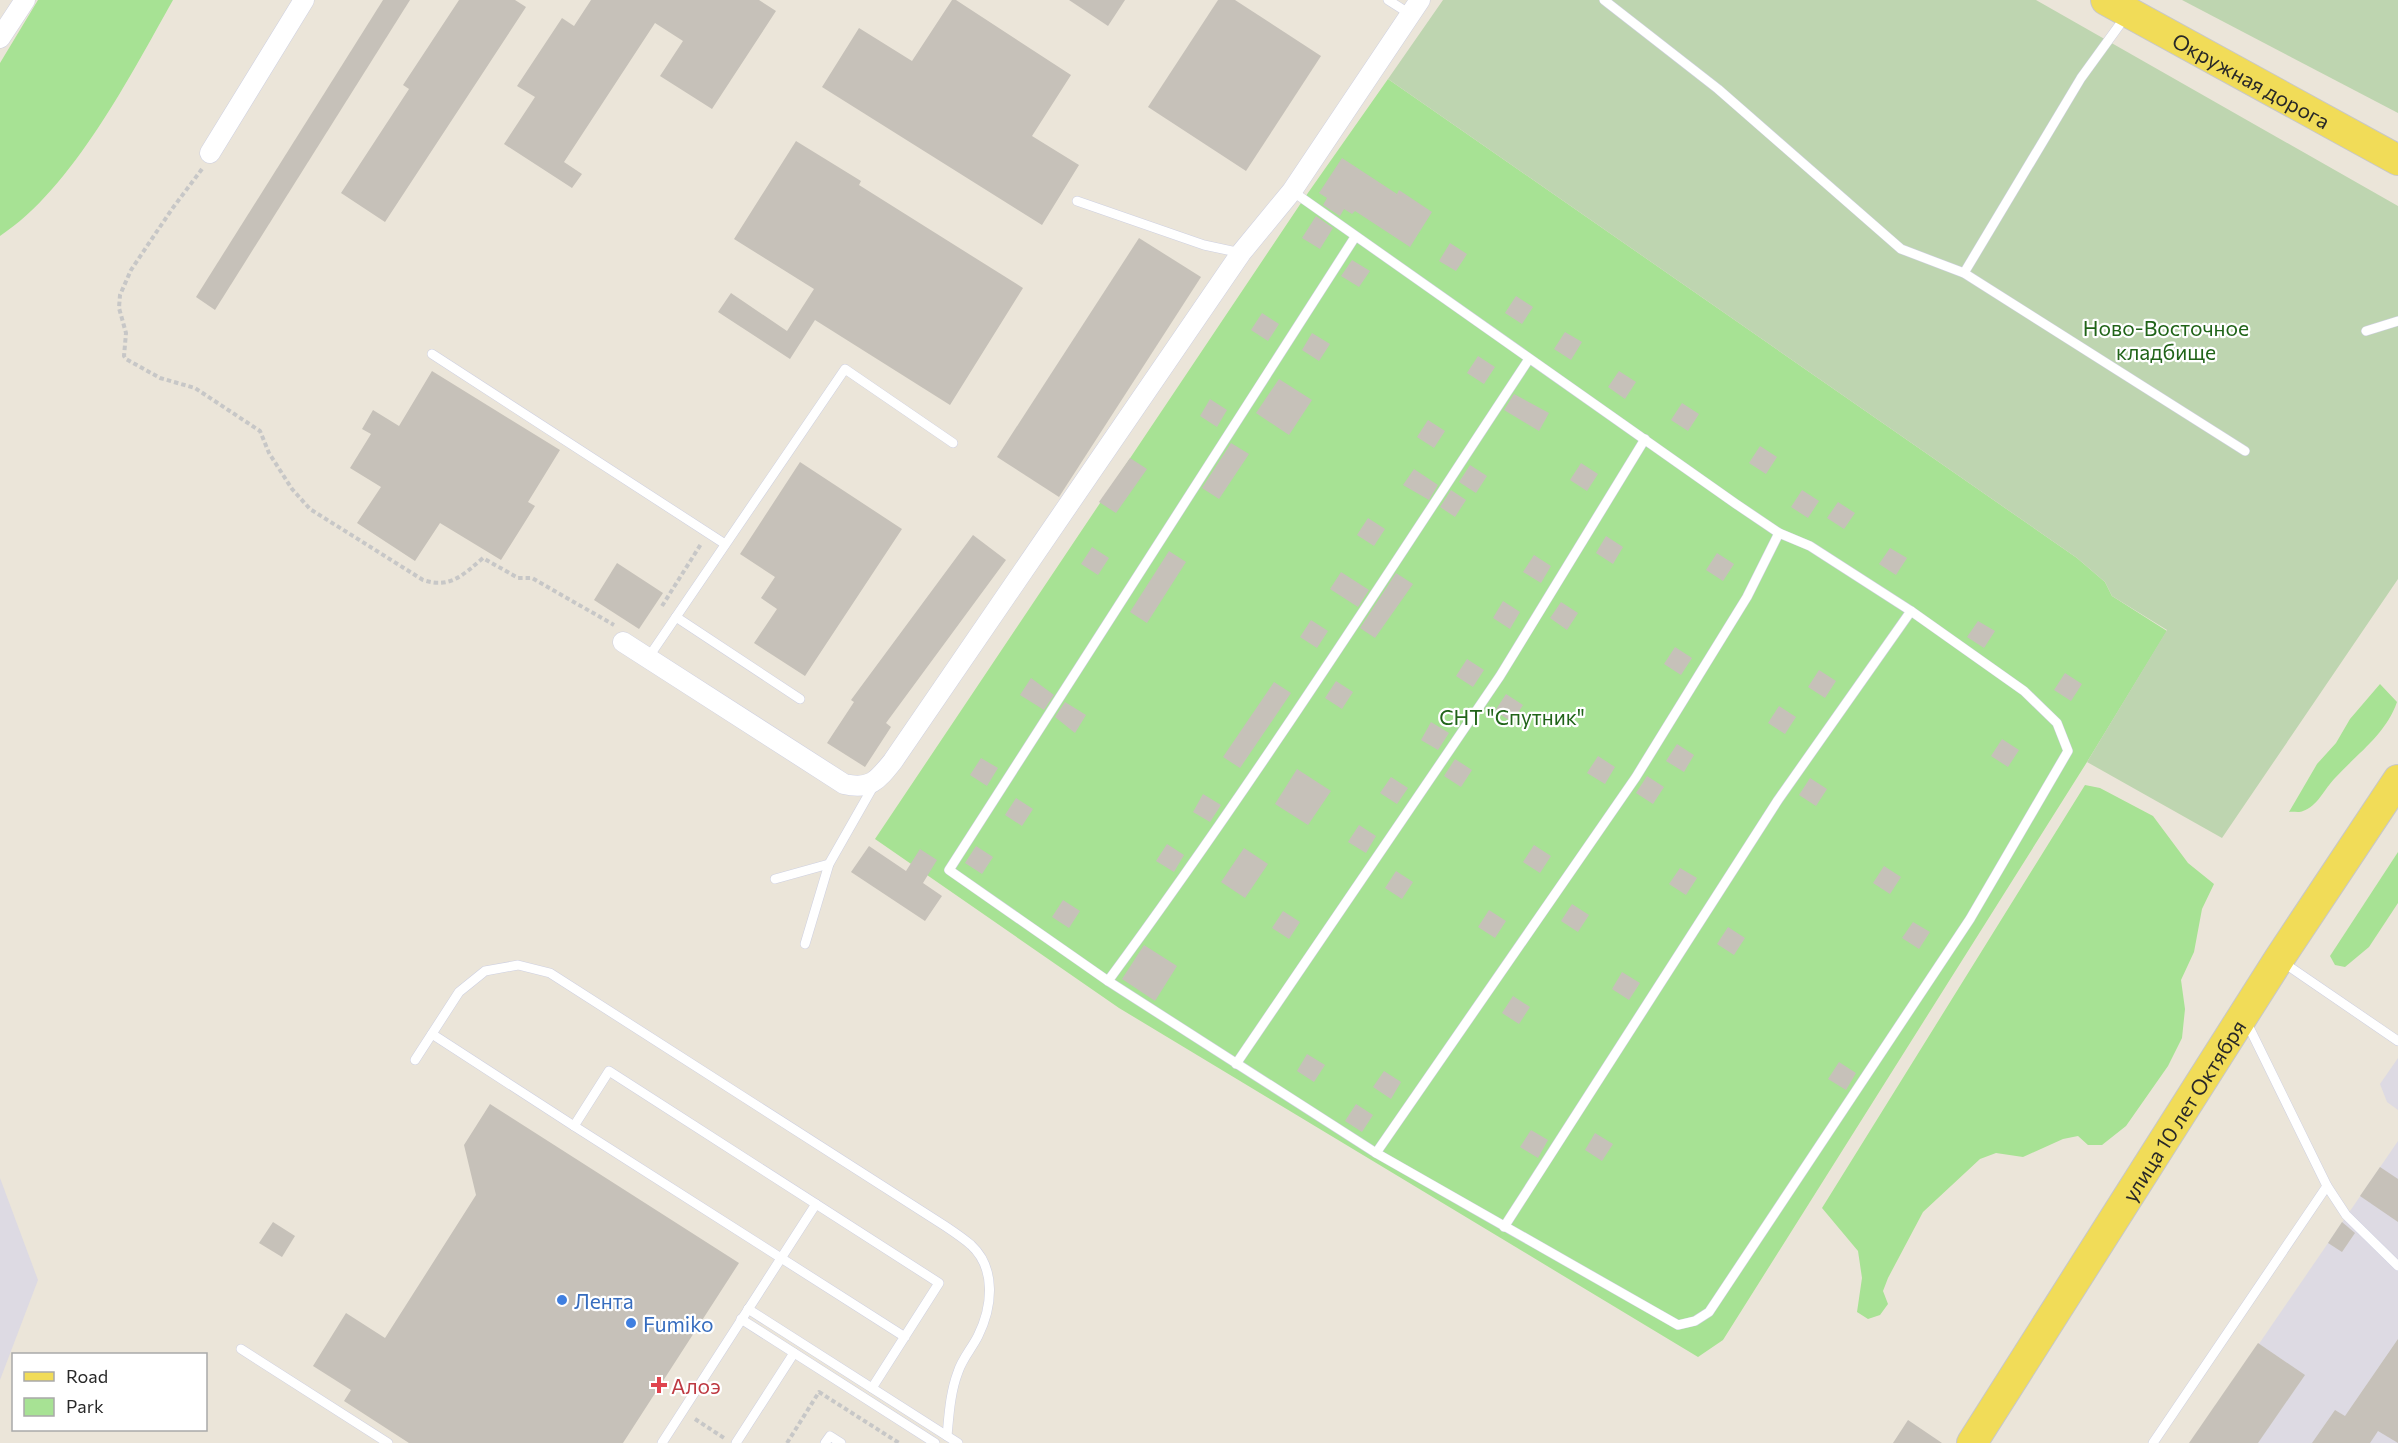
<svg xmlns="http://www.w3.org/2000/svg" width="2398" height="1443" font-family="Commissioner,sans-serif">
<rect width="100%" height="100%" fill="#ebe5d9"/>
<g fill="#dddae3">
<path d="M2398,1058V1110L2387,1102L2380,1084Z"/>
<path d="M2398,1141V1443H2191Z"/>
<path d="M0,1178L38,1280L0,1380Z"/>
</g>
<g fill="#a7e294">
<path d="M38,0H173C130,76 73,188 0,236V63Z"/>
<path d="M1388,79L2077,558L2105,582L2112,596L2167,631L2087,762L1723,1340L1698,1357L1119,1008L875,839L1303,200Z"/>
<path d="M2380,684L2397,702C2386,734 2357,754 2335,778C2325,788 2317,807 2303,811C2299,813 2293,811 2289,812L2317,764L2336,743L2350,719Z"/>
<path d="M2085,785L2100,788L2153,816L2188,863L2214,884L2202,909L2194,952L2181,980L2185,1009L2182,1038L2168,1066L2126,1126L2102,1145H2088L2078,1136L2063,1139L2023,1157L1996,1153L1980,1159L1923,1212L1888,1278L1883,1291L1888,1304L1880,1315L1868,1319L1857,1312L1862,1278L1858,1251L1822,1208Z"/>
<path d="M2398,852V903L2369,947L2345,967L2335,965L2330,956Z"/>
</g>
<g fill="#bed5b0">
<path d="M1443,0H2036L2398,206V579L2222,838L2087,762L2167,630L2112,596L2105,582L2077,558L1388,79Z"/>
<path d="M2182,0H2398V113Z"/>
</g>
<g fill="#c6c1b9">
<path d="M383,0H410L215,310L196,297Z"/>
<path d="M459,0H515L526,7L385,222L341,193L409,89L403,85Z"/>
<path d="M591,0H759L776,11L712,109L660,76L683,41L655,23L564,162L582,174L572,188L504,144L535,97L517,86L562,18L574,26Z"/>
<path d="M952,0H956L1071,75L1032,136L1079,165L1042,225L822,87L859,28L912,61Z"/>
<path d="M1069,0H1125L1108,26Z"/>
<path d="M1218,0H1235L1321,56L1246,171L1148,107Z"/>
<path d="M796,141L861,181L859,185L1023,288L950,405L815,320L790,359L718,312L731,293L787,331L814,289L734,239Z"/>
<path d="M1342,158L1397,194L1399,190L1432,212L1410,247L1355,211L1352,214L1344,209L1340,216L1323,205L1327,198L1319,193Z"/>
<path d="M1316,216L1333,228L1320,249L1302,238Z"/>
<path d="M1139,238L1201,277L1059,497L997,457Z"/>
<path d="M1450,243L1467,254L1456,271L1439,261Z"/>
<path d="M1352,260L1370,271L1359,287L1341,276Z"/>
<path d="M1516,296L1533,307L1522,324L1505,313Z"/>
<path d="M1262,313L1279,324L1268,341L1251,330Z"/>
<path d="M1565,332L1582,342L1571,360L1554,349Z"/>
<path d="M1312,333L1330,344L1319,361L1302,350Z"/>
<path d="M1478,356L1495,367L1484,384L1467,373Z"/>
<path d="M432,371L560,450L528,502L535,506L501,560L440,523L415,561L357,523L381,487L350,468L371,434L362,429L373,410L399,426Z"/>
<path d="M1619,371L1636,382L1625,399L1608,387Z"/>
<path d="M1279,379L1312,400L1289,435L1256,413Z"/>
<path d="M1514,394L1549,413L1539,431L1504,410Z"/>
<path d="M1210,399L1227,410L1217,427L1200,416Z"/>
<path d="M1682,403L1699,414L1688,431L1671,420Z"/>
<path d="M1428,420L1445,431L1434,448L1417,437Z"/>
<path d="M1231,443L1249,454L1219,499L1202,488Z"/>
<path d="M1760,446L1777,457L1766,474L1749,463Z"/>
<path d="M1130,458L1147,469L1116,513L1099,502Z"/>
<path d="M800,462L902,529L805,676L754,643L777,609L761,598L775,577L740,554Z"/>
<path d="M1581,463L1598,474L1587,491L1570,480Z"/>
<path d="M1470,465L1487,476L1476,493L1459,482Z"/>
<path d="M1414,469L1438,485L1429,500L1403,485Z"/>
<path d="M1451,490L1466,500L1455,517L1440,507Z"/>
<path d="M1802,490L1819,501L1808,518L1791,507Z"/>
<path d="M1838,502L1855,513L1844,529L1827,518Z"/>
<path d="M1368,518L1385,529L1374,546L1357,535Z"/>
<path d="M973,535L1006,560L886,723L891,727L865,767L827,743L854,702L851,700Z"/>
<path d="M1606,536L1623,547L1613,564L1596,553Z"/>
<path d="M1092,547L1109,558L1098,575L1081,564Z"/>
<path d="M1890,548L1907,558L1896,575L1879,564Z"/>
<path d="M1169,551L1186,562L1147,623L1130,612Z"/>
<path d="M1717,553L1734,564L1723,581L1706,570Z"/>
<path d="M1534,555L1551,566L1541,583L1523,572Z"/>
<path d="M617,563L663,593L639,629L594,600Z"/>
<path d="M1341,572L1369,590L1358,607L1330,589Z"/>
<path d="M1396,573L1413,584L1375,638L1360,628Z"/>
<path d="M1503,601L1520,612L1510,629L1493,618Z"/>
<path d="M1561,602L1578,613L1567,630L1550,618Z"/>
<path d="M1311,620L1328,631L1317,648L1300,637Z"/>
<path d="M1978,621L1995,631L1984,648L1967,637Z"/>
<path d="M1675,647L1692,658L1681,675L1664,664Z"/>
<path d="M1467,659L1484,670L1473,687L1456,676Z"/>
<path d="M1819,670L1836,681L1825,698L1808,687Z"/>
<path d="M2065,673L2082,684L2071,701L2054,690Z"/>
<path d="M1031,678L1054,695L1044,710L1020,695Z"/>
<path d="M1336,681L1353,692L1342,709L1325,698Z"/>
<path d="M1274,682L1291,693L1240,768L1223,757Z"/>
<path d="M1506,694L1523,705L1512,722L1495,711Z"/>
<path d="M1065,702L1086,715L1075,733L1055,717Z"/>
<path d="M1779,706L1796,717L1785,734L1768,723Z"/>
<path d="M1431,722L1449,733L1438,750L1421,740Z"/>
<path d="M2002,739L2019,750L2008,767L1991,756Z"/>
<path d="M1677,744L1694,755L1684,772L1666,761Z"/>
<path d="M1598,756L1615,767L1605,784L1587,773Z"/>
<path d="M981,758L998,768L987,786L970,775Z"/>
<path d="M1455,759L1472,770L1461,787L1444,776Z"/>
<path d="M1297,769L1331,791L1308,825L1275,804Z"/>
<path d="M1647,776L1664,787L1653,804L1636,793Z"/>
<path d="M1391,777L1408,788L1397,804L1380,793Z"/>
<path d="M1810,778L1827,789L1816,806L1799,795Z"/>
<path d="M1203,794L1221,805L1210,822L1193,812Z"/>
<path d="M1016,798L1033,809L1022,826L1005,815Z"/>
<path d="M1359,825L1376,836L1366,853L1348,842Z"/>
<path d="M1167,844L1184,855L1174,872L1156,861Z"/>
<path d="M1534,845L1551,856L1540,873L1523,862Z"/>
<path d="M869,846L906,871L920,849L937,860L923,883L942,896L925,921L851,872Z"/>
<path d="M976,846L993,857L982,874L965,863Z"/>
<path d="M1244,848L1268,864L1245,898L1221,882Z"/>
<path d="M1884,866L1901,877L1890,894L1873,883Z"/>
<path d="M1680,868L1697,878L1686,895L1669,884Z"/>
<path d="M1396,871L1413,882L1402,899L1385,888Z"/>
<path d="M1063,900L1080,911L1069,928L1052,917Z"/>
<path d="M1572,904L1589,915L1578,932L1561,921Z"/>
<path d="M1489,910L1506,921L1495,938L1478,927Z"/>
<path d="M1283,911L1300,922L1289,939L1272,928Z"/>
<path d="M1913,922L1930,932L1919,949L1902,938Z"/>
<path d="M1728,927L1745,938L1734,955L1717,944Z"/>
<path d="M1144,945L1177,966L1155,1001L1122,979Z"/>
<path d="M1622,972L1640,983L1629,1000L1612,989Z"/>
<path d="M1513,996L1530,1007L1519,1024L1502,1013Z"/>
<path d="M1307,1054L1325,1065L1314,1082L1297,1071Z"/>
<path d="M1839,1062L1856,1073L1846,1090L1828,1079Z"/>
<path d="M1384,1071L1401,1082L1391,1099L1373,1087Z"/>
<path d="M490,1104L739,1263L623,1443H409L344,1401L351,1390L313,1366L346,1313L385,1338L476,1195L464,1145Z"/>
<path d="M1356,1104L1373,1115L1362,1132L1345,1121Z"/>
<path d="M1531,1130L1548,1140L1538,1158L1520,1147Z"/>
<path d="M1595,1133L1613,1144L1602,1161L1585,1150Z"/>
<path d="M2380,1167L2398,1179V1222L2360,1196Z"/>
<path d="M273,1222L295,1236L282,1257L259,1243Z"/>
<path d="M2342,1222L2355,1233L2342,1252L2328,1243Z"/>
<path d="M2398,1339V1443L2378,1431L2370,1443H2312L2335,1410L2345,1416Z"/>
<path d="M2258,1343L2305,1375L2258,1443H2189Z"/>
<path d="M1908,1420L1942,1443H1893Z"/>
</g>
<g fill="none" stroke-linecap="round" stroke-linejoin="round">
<g stroke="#ced0e1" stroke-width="10">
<g id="lane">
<path d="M1388,0L1410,14"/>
<path d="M1604,0L1718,89L1901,249L1964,273L2245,451"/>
<path d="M1292,191L1736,504L1779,533L1810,546L1911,611L2024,691L2057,723L2068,751L1970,919L1709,1312L1695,1321L1678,1325L1376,1153L1108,981L949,870L1355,237"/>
<path d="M1077,201L1204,245L1241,253"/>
<path d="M1964,273L2081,78L2126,16"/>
<path d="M2366,331L2398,321"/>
<path d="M432,354L725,544"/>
<path d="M676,617L800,699"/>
<path d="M648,658L845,369L953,443"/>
<path d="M775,879L829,864"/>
<path d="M805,944L829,864L874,785"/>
<path d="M2281,961L2398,1041"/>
<path d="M1108,981C1256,780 1391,568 1529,359"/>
<path d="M2246,1021L2327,1186L2346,1215L2398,1266"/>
<path d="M432,1034L574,1126"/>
<path d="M415,1060L459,992L485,971L518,965L550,973L945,1226C954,1232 963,1238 971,1245C997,1269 992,1308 978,1336C972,1348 962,1359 958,1372C950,1393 949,1415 947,1436"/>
<path d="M1236,1064L1500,676L1645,439"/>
<path d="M1376,1153L1636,777L1747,597L1779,533"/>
<path d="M1504,1227L1778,800L1911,611"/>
<path d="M748,1309L958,1443"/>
<path d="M741,1319L935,1443"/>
<path d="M241,1349L388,1443"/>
<path d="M872,1388L939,1283L609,1071L574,1126L905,1337"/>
<path d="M662,1443L816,1204"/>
<path d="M736,1443L794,1353"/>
<path d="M825,1443L830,1436L841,1443"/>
<path d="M2153,1443L2327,1186"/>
</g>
</g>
<g stroke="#ced0e1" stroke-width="21">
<g id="street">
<path d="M0,38L25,0"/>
<path d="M210,153L304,0"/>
<path d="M623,642L844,784C870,790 877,781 893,761L1241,253L1292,191L1420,0"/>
</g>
</g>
<g stroke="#c7c7c7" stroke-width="32">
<g id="primary">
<path id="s1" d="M2106,0L2398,160"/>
<path id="s2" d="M1972,1443L2279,959L2398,780"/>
</g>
</g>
<g stroke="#c7c7c7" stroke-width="4" stroke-dasharray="4.5 3" stroke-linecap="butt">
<path d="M202,169L172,209L131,270L120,295L119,308L126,333L124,356L126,359L160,378L195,388L260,431L269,453L292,489L310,509L423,580C450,589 463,575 483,558L518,578H532L614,625"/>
<path d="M662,606L701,544"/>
<path d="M695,1419L724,1438"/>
<path d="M787,1443L819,1392L899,1443"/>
</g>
<use href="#lane" stroke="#fff" stroke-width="9"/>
<use href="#street" stroke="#fff" stroke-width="20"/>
<use href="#primary" stroke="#f1dc58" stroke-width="30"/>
</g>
<g fill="#3f7fe0" stroke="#fff" stroke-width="2">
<circle cx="562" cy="1300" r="6"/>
<circle cx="631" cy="1323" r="6"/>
</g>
<path fill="#e0444e" stroke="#fff" stroke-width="2" d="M656 1376h6v6h6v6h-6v6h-6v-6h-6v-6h6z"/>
<g text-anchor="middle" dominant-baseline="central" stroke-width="4.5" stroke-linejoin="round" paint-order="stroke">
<g font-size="21" fill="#282828" stroke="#fff">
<text stroke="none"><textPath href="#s1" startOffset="166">Окружная дорога</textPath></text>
<text stroke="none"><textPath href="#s2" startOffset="394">улица 10 лет Октября</textPath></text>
</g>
<g font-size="21" fill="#216419" stroke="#fff">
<text x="2166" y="327">Ново-Восточное<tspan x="2166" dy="24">кладбище</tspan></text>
<text x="1512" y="716">СНТ "Спутник"</text>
</g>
<g font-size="21" fill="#366cbe" stroke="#fff" text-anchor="start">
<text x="574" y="1300">Лента</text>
<text x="643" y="1323">Fumiko</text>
</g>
<g font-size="21" fill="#be3a42" stroke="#fff" text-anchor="start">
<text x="671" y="1385">Алоэ</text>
</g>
</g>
<rect x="12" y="1353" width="195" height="78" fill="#ffffff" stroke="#a9a9a9" stroke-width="1.5"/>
<rect x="24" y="1372" width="30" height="9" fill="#f1dc58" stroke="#a9a9a9" stroke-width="1.5"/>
<text x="66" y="1383" font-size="18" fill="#282828">Road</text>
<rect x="24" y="1398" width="30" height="18" fill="#a7e294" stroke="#a9a9a9" stroke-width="1.5"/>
<text x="66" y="1413" font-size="18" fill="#282828">Park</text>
</svg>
